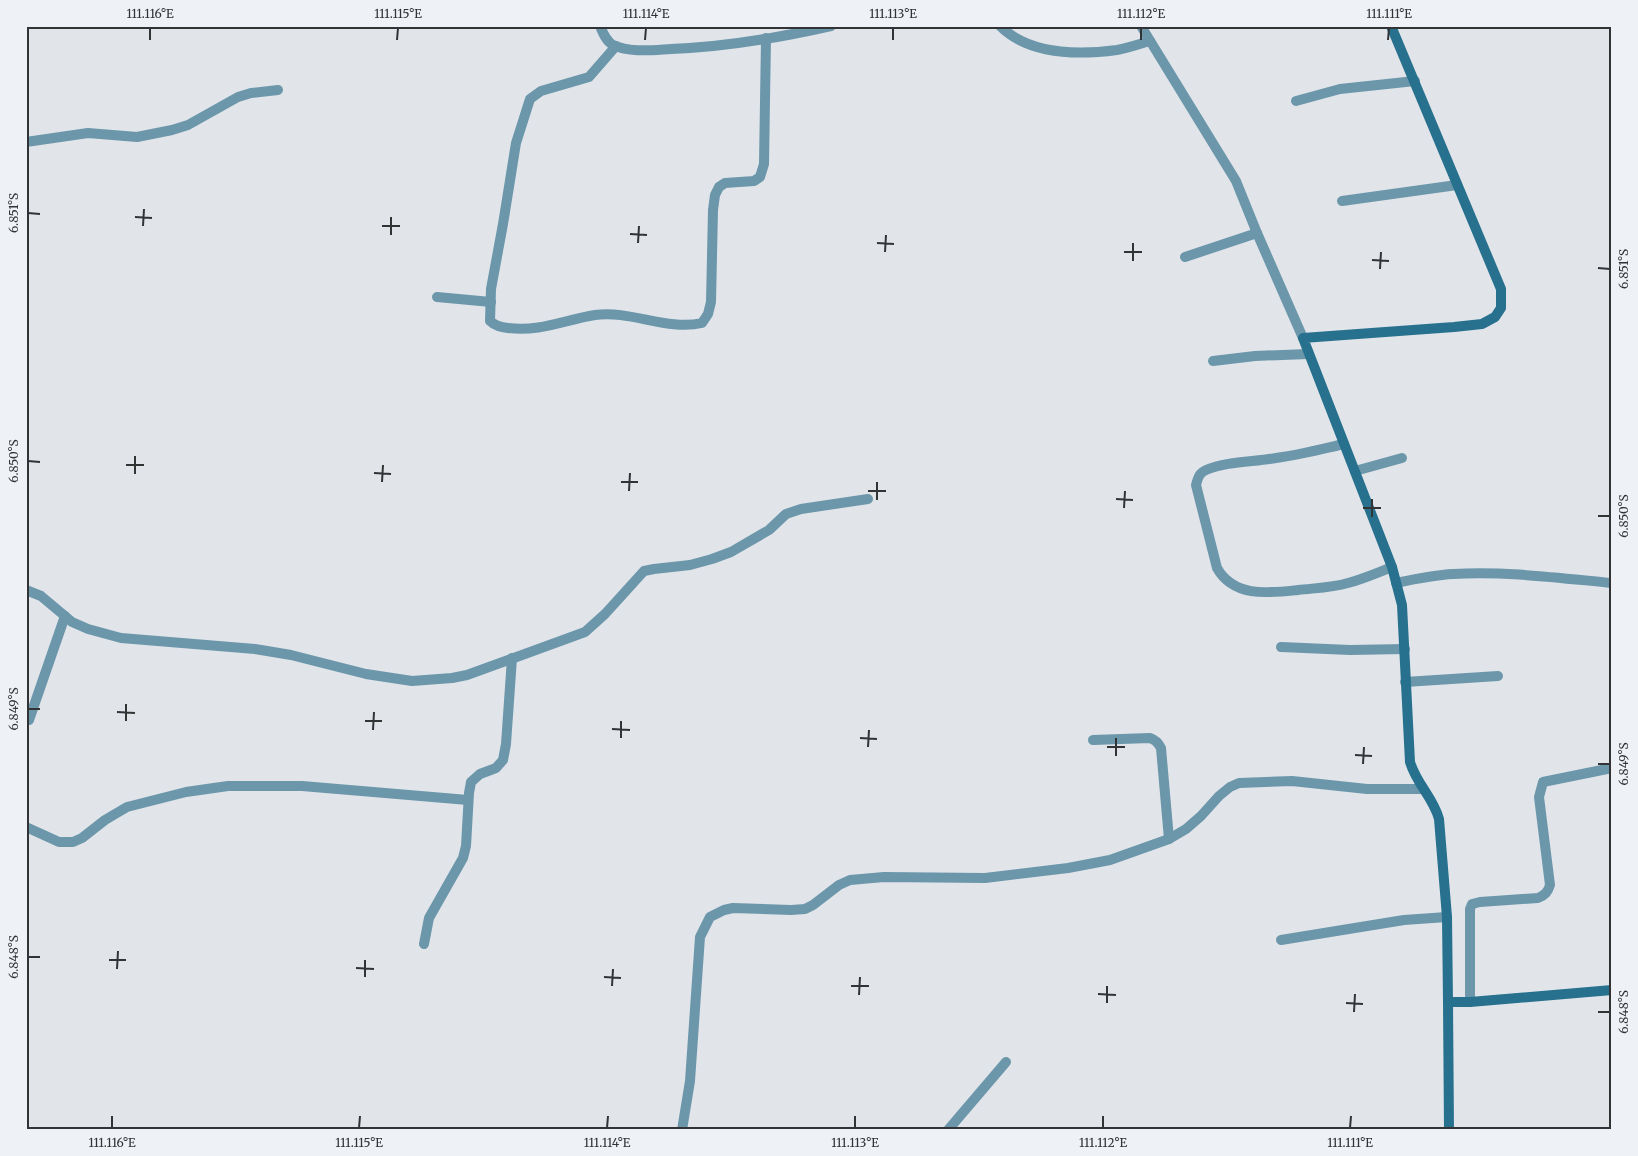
<svg xmlns="http://www.w3.org/2000/svg" width="1638" height="1156" font-family="Merriweather,serif">
<rect width="100%" height="100%" fill="#e1e5ea"/>
<g fill="none" stroke-linecap="round" stroke-linejoin="round">
<g stroke="#6c97ab" stroke-width="10">
<path d="M600,26C603,33 606,41 613,45C630,53 653,50 671,49C724,47 778,38 831,26"/>
<path d="M1000,26C1029,55 1079,55 1117,50C1128,48 1139,44 1150,41"/>
<path d="M1141,26L1236,181L1257,233L1303,338"/>
<path d="M616,46L589,77L541,91L530,99L516,143L503,224L491,289L490,321C495,326 501,327 508,328C540,332 564,320 595,315C631,310 667,331 702,323L708,314L711,302L713,210L715,195L719,187L725,183L754,181L760,177L764,164L766,38"/>
<path d="M1296,101L1340,89L1415,81"/>
<path d="M26,142L88,133L137,137L172,130L188,125L238,97L251,93L278,90"/>
<path d="M1342,201L1457,185"/>
<path d="M1185,257L1257,233"/>
<path d="M437,297L491,302"/>
<path d="M1213,361L1255,356L1308,354"/>
<path d="M1344,444C1322,449 1299,455 1276,458C1254,462 1227,461 1206,470C1199,473 1198,478 1196,485L1217,568C1234,598 1269,593 1298,590C1315,588 1331,588 1348,583C1363,579 1377,573 1392,567"/>
<path d="M1355,471L1402,458"/>
<path d="M1396,583C1415,579 1434,575 1453,574C1506,571 1559,578 1612,583"/>
<path d="M26,590L41,596L72,622L88,629L121,638L255,649L291,655L366,674L412,681L452,678L467,675L585,632L605,614L644,571L654,569L690,565L712,559L731,552L769,530L786,514L801,509L868,499"/>
<path d="M1281,647L1350,650L1405,649"/>
<path d="M1405,682L1498,676"/>
<path d="M29,720L65,616"/>
<path d="M1093,740L1150,738C1156,740 1158,743 1161,748L1169,839"/>
<path d="M26,827L59,842H73L82,838L105,820L127,807L186,792L228,786H302L468,800"/>
<path d="M1281,940L1404,920L1447,917"/>
<path d="M424,944L429,918L463,858L466,846L469,793L471,782L480,774L496,768L503,760L506,744L512,658"/>
<path d="M1470,1002V909L1472,904L1480,902L1538,898C1545,895 1548,892 1550,885L1539,797L1543,782L1612,768"/>
<path d="M682,1130L690,1081L700,937L710,917L724,910L733,908L791,910L805,909L813,905L839,885L850,880L884,877L985,878L1068,868L1110,860L1169,839L1186,829L1201,816L1219,796L1230,787L1239,783L1292,781L1367,789H1423"/>
<path d="M948,1130L1006,1062"/>
</g>
<g stroke="#27718e" stroke-width="10">
<path d="M1391,26L1501,289V308L1495,317L1482,324L1454,327L1303,338L1392,567L1402,605L1410,762C1417,785 1433,797 1439,819L1447,917L1448,1002"/>
<path d="M1449,1130L1448,1002H1470L1612,990"/>
</g>
</g>
<path fill="none" stroke="#313335" stroke-width="2" d="M150,40V28M397,40L398,28M645,40L646,28M893,40V28M1141,40V28M1388,40L1389,28M28,213L40,214M135,217L152,218M143,226L144,209M382,226H400M630,234L647,235M391,235V217M638,243L639,226M877,243L894,244M885,252L886,235M1124,252H1142M1372,260L1389,261M1133,261V243M1598,268L1610,269M1380,269L1381,252M28,461L40,462M126,465H144M374,473L391,474M135,474V456M382,482L383,465M621,482H638M629,491L630,473M868,491H886M1116,499L1133,500M877,500V482M1124,508L1125,491M1363,508H1381M1598,516H1610M1372,517V499M28,709H40M117,712L135,713M126,721V704M365,721H382M612,729L630,730M373,730L374,712M621,738V721M860,738L877,739M868,747L869,730M1107,747H1125M1355,755L1372,756M1116,756V738M1363,764L1364,747M1598,764H1610M28,957H40M109,960H126M356,968L374,969M117,969L118,951M365,977V960M604,977L621,978M612,986L613,969M851,986H869M1098,994L1116,995M859,995L860,977M1107,1003V986M1346,1003L1363,1004M1354,1012L1355,994M1598,1012H1610M112,1128V1116M359,1128L360,1116M607,1128L608,1116M855,1128V1116M1103,1128V1116M1350,1128L1351,1116"/>
<rect width="1638" height="1156" fill="none" stroke="#eef2f7" stroke-width="55"/>
<rect x="28" y="28" width="1582" height="1100" fill="none" stroke="#313335" stroke-width="2"/>
<g font-size="12" text-anchor="middle" fill="#313335">
<text x="150" y="18">111.116°E</text>
<text x="398" y="18">111.115°E</text>
<text x="646" y="18">111.114°E</text>
<text x="893" y="18">111.113°E</text>
<text x="1141" y="18">111.112°E</text>
<text x="1389" y="18">111.111°E</text>
<text transform="translate(14 213) rotate(-90)" y="4">6.851°S</text>
<text transform="translate(1624 269) rotate(-90)" y="4">6.851°S</text>
<text transform="translate(14 461) rotate(-90)" y="4">6.850°S</text>
<text transform="translate(1624 516) rotate(-90)" y="4">6.850°S</text>
<text transform="translate(14 709) rotate(-90)" y="4">6.849°S</text>
<text transform="translate(1624 764) rotate(-90)" y="4">6.849°S</text>
<text transform="translate(14 957) rotate(-90)" y="4">6.848°S</text>
<text transform="translate(1624 1012) rotate(-90)" y="4">6.848°S</text>
<text x="112" y="1147">111.116°E</text>
<text x="359" y="1147">111.115°E</text>
<text x="607" y="1147">111.114°E</text>
<text x="855" y="1147">111.113°E</text>
<text x="1103" y="1147">111.112°E</text>
<text x="1350" y="1147">111.111°E</text>
</g>
</svg>
